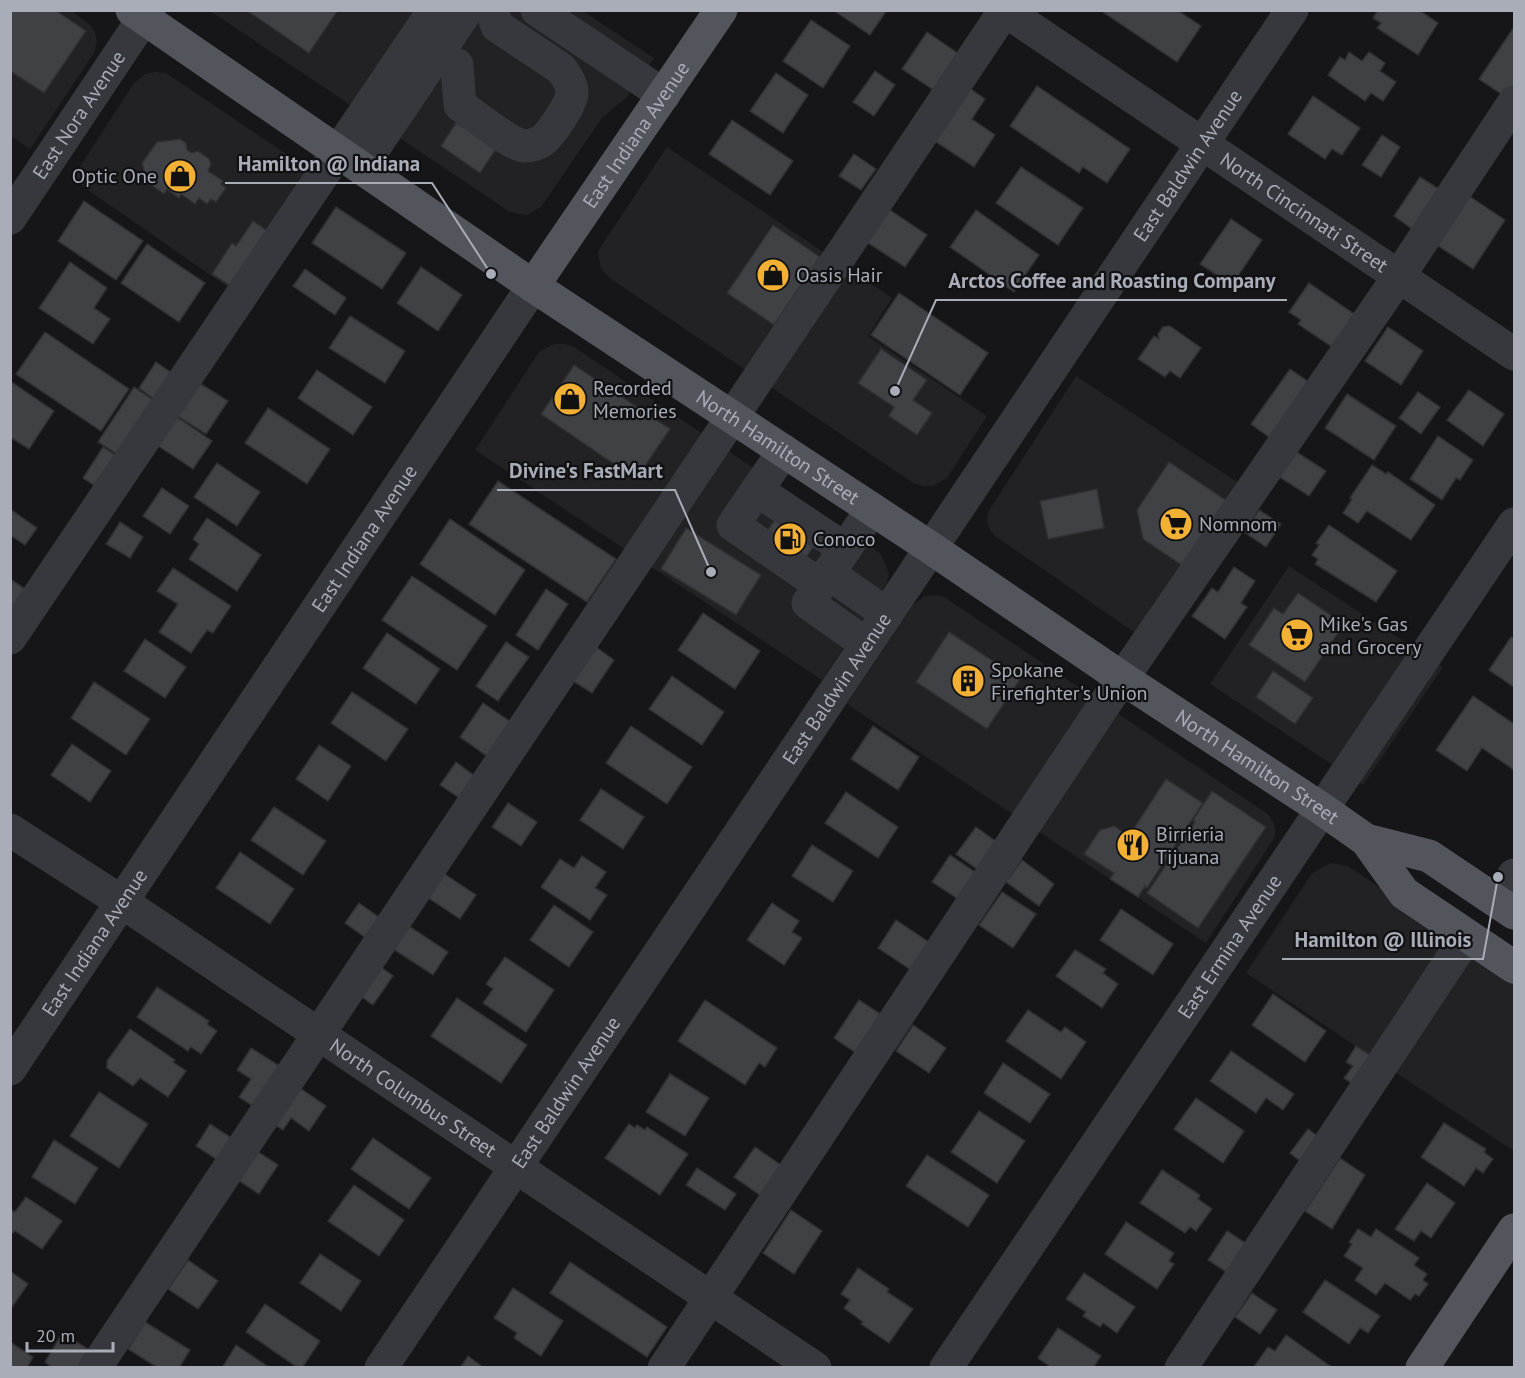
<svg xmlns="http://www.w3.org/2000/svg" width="1525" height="1378" font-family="'PT Sans',sans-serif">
<rect width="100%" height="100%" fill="#161618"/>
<g fill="#222225">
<path d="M10,11H72L90,25L95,32L97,42L94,53L30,149L11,136Z"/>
<path d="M210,11H583L654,58L627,97L602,118L541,207L527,215L510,212Z"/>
<path d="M156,72L166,73L316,174L235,292L72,179L134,83L145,74Z"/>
<path d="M667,147L892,298L868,336L987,416L947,478L933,486H923L913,483L611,279L601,269L598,253L600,248Z"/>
<path d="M554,344H565L574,347L880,553L889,572L887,583L822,680L475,450L539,352Z"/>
<path d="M1076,376L1260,497L1157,648L995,536L990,530L987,521L988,512Z"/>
<path d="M1289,566L1443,667L1363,785L1210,684Z"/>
<path d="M937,595L944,597L1268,814L1272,820L1275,826V837L1206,943L847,704L913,605L925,596Z"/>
<path d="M1331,863L1348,866L1514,979V1151L1246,973L1311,875L1317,870Z"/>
</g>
<g fill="#404145" stroke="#303034" stroke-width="1.5">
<path d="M10,10H55L86,31L44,93L10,71Z"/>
<path d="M246,10H338L309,53Z"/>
<path d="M833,10H887L870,35Z"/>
<path d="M1100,10H1177L1201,26L1177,62Z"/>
<path d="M1378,10H1419L1438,23L1418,55L1377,28L1381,23L1373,18Z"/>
<path d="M811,20L850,46L823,88L783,61Z"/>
<path d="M1514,27V87L1507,98L1479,79Z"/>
<path d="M927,32L959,54L935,91L902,69Z"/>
<path d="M1349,52L1362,61L1369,52L1385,63L1380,71L1396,82L1383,101L1371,93L1365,101L1328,75L1340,57L1345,60Z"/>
<path d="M875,71L895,85L874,116L853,102Z"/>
<path d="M776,73L808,95L783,133L750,111Z"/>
<path d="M965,85L985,99L972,119L995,135L974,167L930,138Z"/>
<path d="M1037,86L1130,149L1107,183L1083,167L1079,173L1010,126Z"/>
<path d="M1313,96L1360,128L1342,155L1332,149L1325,159L1288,134Z"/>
<path d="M732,120L793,161L770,195L709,154Z"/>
<path d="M456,123L498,146L480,173L441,146Z"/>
<path d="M1382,135L1400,147L1381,177L1362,165Z"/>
<path d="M180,139L186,143L187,150L192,153L198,151L209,159L211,164L208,171L223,181L221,184L226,188L216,202L211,199L207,204L199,198L195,204L181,194L179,198L167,189L164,194L147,182L142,163L157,142Z"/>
<path d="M854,154L876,169L861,190L839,176Z"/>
<path d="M1021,167L1083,208L1058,245L996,203Z"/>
<path d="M1420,177L1445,193L1418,233L1394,216Z"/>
<path d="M1469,196L1505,220L1473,269L1437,245Z"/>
<path d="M84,201L143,241L116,280L58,241Z"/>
<path d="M884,206L927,235L905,267L862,239Z"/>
<path d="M336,207L406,253L382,289L312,243Z"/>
<path d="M976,210L1039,255L1014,292L950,247Z"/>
<path d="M1231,219L1262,240L1232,285L1200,264Z"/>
<path d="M253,221L272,234L235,289L212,274L232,243L236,246Z"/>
<path d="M773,225L820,257L774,325L727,293Z"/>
<path d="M147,244L205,283L179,322L121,283Z"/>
<path d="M70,262L107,288L94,308L110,319L93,344L39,308Z"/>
<path d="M421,267L462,295L438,331L397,303Z"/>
<path d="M305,269L346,298L335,315L293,286Z"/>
<path d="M1309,283L1360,318L1338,351L1298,324L1301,320L1289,312Z"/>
<path d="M899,293L988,353L960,395L871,335Z"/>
<path d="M350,316L405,351L385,383L329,348Z"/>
<path d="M1170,326L1201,348L1180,378L1170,371L1165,377L1138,359L1154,336L1159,339L1158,334L1163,327Z"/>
<path d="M1388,327L1423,351L1401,385L1365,361Z"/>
<path d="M45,332L129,389L101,431L16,374Z"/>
<path d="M881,349L927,380L913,400L932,413L917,435L889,416L894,407L858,383Z"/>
<path d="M156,362L176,376L158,402L139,388Z"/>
<path d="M574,365L670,429L636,479L541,414Z"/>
<path d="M1290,369L1316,387L1277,443L1251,424Z"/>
<path d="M317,370L372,407L353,435L298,398Z"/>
<path d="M10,381L54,411L29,449L10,437Z"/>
<path d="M196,381L228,401L206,434L174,414Z"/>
<path d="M134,387L156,402L120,456L98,442Z"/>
<path d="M1469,390L1504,414L1483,446L1447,420Z"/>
<path d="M1418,392L1440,407L1421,434L1399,418Z"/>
<path d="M1347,394L1396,426L1374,460L1325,428Z"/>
<path d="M268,408L330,449L307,484L245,443Z"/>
<path d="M174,415L212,441L193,469L154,443Z"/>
<path d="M1438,436L1473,460L1460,480L1456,478L1442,500L1410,479Z"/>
<path d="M103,447L121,459L101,490L83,478Z"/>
<path d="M1295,451L1326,471L1309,496L1278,476Z"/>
<path d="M1169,462L1227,501L1183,566L1143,539L1137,510Z"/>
<path d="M217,463L260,492L237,526L194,497Z"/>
<path d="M1372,465L1386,474L1388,472L1435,505L1411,540L1367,511L1358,523L1343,513L1352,499L1350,498Z"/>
<path d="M498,481L616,559L587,602L469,524Z"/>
<path d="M162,488L189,506L170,534L143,516Z"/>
<path d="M1097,489L1104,528L1048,539L1040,501Z"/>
<path d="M10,509L37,528L25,545L10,535Z"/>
<path d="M1259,510L1281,524L1266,547L1244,532Z"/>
<path d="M780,512L819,538L801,565L762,539Z"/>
<path d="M207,518L261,555L237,591L189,559L199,544L193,539Z"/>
<path d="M450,519L525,570L495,615L420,564Z"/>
<path d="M120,522L143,537L130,558L106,544Z"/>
<path d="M1329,525L1397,571L1376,602L1315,564L1318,559L1312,555L1319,545L1316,543Z"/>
<path d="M686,528L761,575L736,615L661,569Z"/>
<path d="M1234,567L1255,581L1241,603L1247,607L1225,639L1192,616L1212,588L1218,592Z"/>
<path d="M173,568L231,606L213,633L207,630L191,653L159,632L178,604L157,591Z"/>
<path d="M412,576L487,626L457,670L382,620Z"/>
<path d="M10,579L30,592L10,615Z"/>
<path d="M546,589L568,604L538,650L516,635Z"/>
<path d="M1298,593L1344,624L1305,682L1249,645L1274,608L1283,614Z"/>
<path d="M703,613L760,651L735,689L678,650Z"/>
<path d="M949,632L1020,679L987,729L916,682Z"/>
<path d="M387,633L440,669L416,704L363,668Z"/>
<path d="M1511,637L1514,639V687L1489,670Z"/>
<path d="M145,639L186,667L165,698L124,671Z"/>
<path d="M506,642L529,657L498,701L476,686Z"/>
<path d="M596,647L614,660L592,693L573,681Z"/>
<path d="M1273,671L1313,698L1295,724L1256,697Z"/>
<path d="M672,676L724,712L702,745L649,709Z"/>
<path d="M94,682L150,719L126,755L71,718Z"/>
<path d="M352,692L408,729L386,761L331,723Z"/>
<path d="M1473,696L1514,724V770L1482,748L1467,771L1436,750Z"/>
<path d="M483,703L514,724L491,759L460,737Z"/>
<path d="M631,726L692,767L667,804L606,763Z"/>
<path d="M873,726L919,757L898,790L851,759Z"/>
<path d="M72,744L111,771L90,802L51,775Z"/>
<path d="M319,745L351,766L328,801L296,779Z"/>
<path d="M456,762L476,777L461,799L440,785Z"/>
<path d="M1166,779L1203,803L1147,888L1145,886L1138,897L1110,879L1114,873L1084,854L1100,830L1114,826L1129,836Z"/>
<path d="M601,789L644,817L623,849L580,820Z"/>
<path d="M1212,791L1266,827L1198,928L1147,893L1195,822L1193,820Z"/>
<path d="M846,792L898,827L878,858L825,823Z"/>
<path d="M508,803L537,822L521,846L492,827Z"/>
<path d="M274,807L326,841L303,875L251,840Z"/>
<path d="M976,827L1001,845L981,872L956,854Z"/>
<path d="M812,845L853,871L833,902L792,876Z"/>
<path d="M240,852L294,889L270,924L216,888Z"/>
<path d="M950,855L975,872L958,899L932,882Z"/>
<path d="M582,856L606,872L595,888L607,895L590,920L541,887L560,859L574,868Z"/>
<path d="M1022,860L1054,884L1039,906L1006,882Z"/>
<path d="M437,869L476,895L460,919L421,893Z"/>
<path d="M1002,892L1036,914L1013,948L979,925Z"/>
<path d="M359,903L380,918L366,938L345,923Z"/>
<path d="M772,903L799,921L792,932L802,938L784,965L747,940Z"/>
<path d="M554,905L593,932L569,967L530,940Z"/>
<path d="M1121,909L1173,944L1153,975L1100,940Z"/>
<path d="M896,920L930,943L911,970L878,948Z"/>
<path d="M403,922L448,952L433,975L387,945Z"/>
<path d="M1075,950L1106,969L1103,973L1118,984L1102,1008L1056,976Z"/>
<path d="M505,957L554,990L526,1032L483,1003L493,989L486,984Z"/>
<path d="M377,964L393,976L373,1005L356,993Z"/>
<path d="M157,987L209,1021L207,1024L217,1031L201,1054L191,1047L188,1051L137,1017Z"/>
<path d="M1273,994L1326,1031L1305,1062L1252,1025Z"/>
<path d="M457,998L527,1045L501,1083L431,1036Z"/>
<path d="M705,1000L777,1048L765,1067L759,1063L745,1085L678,1041Z"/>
<path d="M859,1000L888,1019L862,1057L834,1038Z"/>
<path d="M1028,1010L1061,1032L1065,1027L1086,1042L1061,1079L1006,1041Z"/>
<path d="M913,1025L946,1048L929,1073L896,1051Z"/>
<path d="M130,1029L175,1060L173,1062L186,1071L168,1097L140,1078L133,1086L107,1068V1061Z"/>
<path d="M1356,1046L1378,1060L1359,1088L1344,1078L1353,1066L1346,1062Z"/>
<path d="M251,1048L286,1070L259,1110L239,1097L251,1079L237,1070Z"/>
<path d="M1231,1051L1294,1094L1283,1110L1266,1098L1256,1113L1210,1081Z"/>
<path d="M1003,1063L1050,1094L1030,1123L984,1093Z"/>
<path d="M670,1074L709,1098L685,1136L646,1112Z"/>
<path d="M297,1086L326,1106L309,1131L291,1118L283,1130L272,1123Z"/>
<path d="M99,1092L148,1124L119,1168L70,1136Z"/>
<path d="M1196,1098L1244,1131L1223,1163L1174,1129Z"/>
<path d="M979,1111L1025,1141L997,1183L951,1152Z"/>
<path d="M1444,1123L1486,1149L1484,1152L1493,1159L1483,1173L1476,1168L1464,1186L1421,1157Z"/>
<path d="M210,1124L236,1141L222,1163L196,1146Z"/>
<path d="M629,1124L635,1128L637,1125L645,1130L647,1127L688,1154L660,1195L605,1158Z"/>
<path d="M1308,1129L1327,1143L1309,1168L1290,1153Z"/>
<path d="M373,1138L431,1178L409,1209L351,1169Z"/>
<path d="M54,1140L98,1168L75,1204L32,1177Z"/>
<path d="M755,1147L788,1170L767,1200L734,1177Z"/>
<path d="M254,1149L278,1165L259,1194L235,1178Z"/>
<path d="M927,1155L989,1195L968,1227L906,1186Z"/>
<path d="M1340,1158L1365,1175L1332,1229L1305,1211Z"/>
<path d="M697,1168L736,1194L725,1210L686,1185Z"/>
<path d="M1162,1170L1200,1195L1198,1199L1212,1209L1196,1231L1190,1227L1185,1233L1140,1203Z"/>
<path d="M1427,1183L1455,1203L1431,1238L1421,1231L1414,1241L1395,1229Z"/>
<path d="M354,1185L404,1220L379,1256L328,1221Z"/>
<path d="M26,1197L62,1221L42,1249L15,1231L13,1233L10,1231V1209L15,1212Z"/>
<path d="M791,1210L822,1231L794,1274L763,1253Z"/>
<path d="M1126,1222L1174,1253L1169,1261L1174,1264L1157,1289L1105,1254Z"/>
<path d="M1358,1229L1371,1237L1376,1229L1419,1258L1414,1265L1427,1274L1423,1280L1428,1284L1419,1296L1415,1294L1410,1300L1385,1283L1376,1295L1355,1280L1363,1268L1344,1256L1352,1244L1349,1242Z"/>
<path d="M1227,1231L1256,1250L1237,1279L1208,1260Z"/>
<path d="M320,1254L361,1281L341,1311L300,1283Z"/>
<path d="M188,1260L218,1281L198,1309L168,1289Z"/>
<path d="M570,1262L667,1327L647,1357L550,1293Z"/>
<path d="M858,1268L889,1289L887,1292L913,1309L889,1343L861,1324L863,1322L844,1308L850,1300L841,1294Z"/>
<path d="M10,1271L28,1284L10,1310Z"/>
<path d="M1084,1273L1135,1307L1117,1333L1103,1323L1100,1327L1083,1316L1086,1312L1066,1299Z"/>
<path d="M1325,1280L1380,1316L1368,1333L1360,1328L1349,1344L1303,1312Z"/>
<path d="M513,1288L563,1321L541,1356L514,1338L517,1333L494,1318Z"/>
<path d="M1252,1293L1277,1310L1260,1334L1235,1317Z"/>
<path d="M265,1304L320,1341L302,1368L294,1365L246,1332Z"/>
<path d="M145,1322L190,1350L179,1368H158L128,1349Z"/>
<path d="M1058,1328L1101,1356L1093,1368H1052L1038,1358Z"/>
<path d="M62,1333L93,1352L83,1368H53L45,1362Z"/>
<path d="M1286,1335L1333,1368H1253L1268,1347L1275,1351Z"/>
<path d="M10,1342L33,1357L27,1368H10Z"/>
<path d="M236,1345L270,1368H222Z"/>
<path d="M468,1356L484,1368H460Z"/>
</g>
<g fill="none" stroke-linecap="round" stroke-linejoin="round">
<g stroke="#37383d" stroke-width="33">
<path d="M537,10L664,95"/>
<path id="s1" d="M1004,10L1514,354"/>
<path d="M457,65L460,105C474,115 510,144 524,146C530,146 537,144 542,141C550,135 572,104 572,93C572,84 566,75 560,68L497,26L492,10"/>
<path d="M361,167L467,10"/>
<path id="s2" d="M10,218L149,10"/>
<path d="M784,451L757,490L845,549L872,509"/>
<path d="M757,490L733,525L820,585L845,549"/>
<path d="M828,573L887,614"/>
<path d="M820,585L808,603L866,644"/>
<path d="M10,638L434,10"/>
<path id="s3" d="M10,830L122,902L815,1368"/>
<path d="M1497,901L1514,875"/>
<path id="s4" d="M10,1069L533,286"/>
<path d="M95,1368L1005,10"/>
<path id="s5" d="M381,1368L1292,10"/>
<path d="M664,1368L1102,708L1399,276L1514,102"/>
<path id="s6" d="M946,1368L1514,524"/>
<path d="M1181,1368L1467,936"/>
</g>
<g stroke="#53555c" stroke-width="33">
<path id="s7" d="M132,10L533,286L931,548L1122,678L1322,809L1366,840L1404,893L1514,967"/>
<path id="s8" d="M533,286L721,10"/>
<path d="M1366,840L1429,856L1514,913"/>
<path d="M1422,1368L1514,1230"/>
</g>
</g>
<defs>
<g id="shop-disc" transform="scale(1.725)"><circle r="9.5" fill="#f2b134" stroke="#111113"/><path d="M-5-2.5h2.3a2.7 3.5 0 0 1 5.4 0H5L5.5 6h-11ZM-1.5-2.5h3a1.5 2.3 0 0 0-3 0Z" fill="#111"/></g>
<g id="supermarket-disc" transform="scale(1.725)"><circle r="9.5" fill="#f2b134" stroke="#111113"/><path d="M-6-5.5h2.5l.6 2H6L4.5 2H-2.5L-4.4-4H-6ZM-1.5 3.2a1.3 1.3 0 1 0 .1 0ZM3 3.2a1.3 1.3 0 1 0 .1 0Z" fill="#111"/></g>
<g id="fuel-disc" transform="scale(1.725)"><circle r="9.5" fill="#f2b134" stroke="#111113"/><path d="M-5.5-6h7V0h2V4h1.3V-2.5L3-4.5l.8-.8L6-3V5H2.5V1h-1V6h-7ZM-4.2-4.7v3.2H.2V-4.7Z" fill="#111"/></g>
<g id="building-disc" transform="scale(1.725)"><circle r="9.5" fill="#f2b134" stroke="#111113"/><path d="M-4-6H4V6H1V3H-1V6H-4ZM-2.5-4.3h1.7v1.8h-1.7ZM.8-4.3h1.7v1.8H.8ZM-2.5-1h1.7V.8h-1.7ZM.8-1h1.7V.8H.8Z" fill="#111"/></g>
<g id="restaurant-disc" transform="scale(1.725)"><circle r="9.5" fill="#f2b134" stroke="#111113"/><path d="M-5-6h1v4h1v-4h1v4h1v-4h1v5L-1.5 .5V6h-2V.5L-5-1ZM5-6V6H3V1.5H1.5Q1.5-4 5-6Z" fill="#111"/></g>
</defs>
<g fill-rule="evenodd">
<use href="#shop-disc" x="180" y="176"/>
<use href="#shop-disc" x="773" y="275"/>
<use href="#shop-disc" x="570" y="399"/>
<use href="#supermarket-disc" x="1176" y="524"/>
<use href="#fuel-disc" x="790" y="539"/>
<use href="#supermarket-disc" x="1297" y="635"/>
<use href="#building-disc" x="968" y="681"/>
<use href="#restaurant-disc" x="1133" y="845"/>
</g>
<g text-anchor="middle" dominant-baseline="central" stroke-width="4.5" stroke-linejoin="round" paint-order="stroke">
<g font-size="20" fill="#a8adb8" stroke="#111113">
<text stroke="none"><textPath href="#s2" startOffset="124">East Nora Avenue</textPath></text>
<text stroke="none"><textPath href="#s8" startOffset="183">East Indiana Avenue</textPath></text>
<text stroke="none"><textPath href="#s5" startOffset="1448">East Baldwin Avenue</textPath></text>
<text stroke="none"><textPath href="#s1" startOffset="362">North Cincinnati Street</textPath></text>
<text stroke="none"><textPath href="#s7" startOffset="780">North Hamilton Street</textPath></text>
<text stroke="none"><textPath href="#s4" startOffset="638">East Indiana Avenue</textPath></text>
<text stroke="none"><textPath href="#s5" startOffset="818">East Baldwin Avenue</textPath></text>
<text stroke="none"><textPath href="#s7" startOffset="1356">North Hamilton Street</textPath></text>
<text stroke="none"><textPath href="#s4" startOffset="152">East Indiana Avenue</textPath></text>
<text stroke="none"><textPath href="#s6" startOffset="508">East Ermina Avenue</textPath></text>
<text stroke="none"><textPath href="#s5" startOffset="332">East Baldwin Avenue</textPath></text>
<text stroke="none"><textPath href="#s3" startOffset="484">North Columbus Street</textPath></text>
</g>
<g font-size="20" fill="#a8adb8" stroke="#111113" text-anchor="start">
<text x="157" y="176" text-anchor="end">Optic One</text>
<text x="796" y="275">Oasis Hair</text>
<text x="593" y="388">Recorded<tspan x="593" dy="23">Memories</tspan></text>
<text x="1199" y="524">Nomnom</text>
<text x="813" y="539">Conoco</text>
<text x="1320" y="624">Mike's Gas<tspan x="1320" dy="23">and Grocery</tspan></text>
<text x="991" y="670">Spokane<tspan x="991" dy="23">Firefighter's Union</tspan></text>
<text x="1156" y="834">Birrieria<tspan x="1156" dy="23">Tijuana</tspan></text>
</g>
</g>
<path fill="none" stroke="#a8adb8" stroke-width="2" d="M491 274L432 183H225M895 391L936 300H1287M711 572L675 490H497M1498 877L1483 959H1282"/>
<g fill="#a8adb8" stroke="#111113" stroke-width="2">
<circle cx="491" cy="274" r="6"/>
<circle cx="895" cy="391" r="6"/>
<circle cx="711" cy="572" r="6"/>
<circle cx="1498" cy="877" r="6"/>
</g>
<g font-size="21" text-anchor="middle" font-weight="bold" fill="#a8adb8" stroke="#111113" stroke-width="4.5" stroke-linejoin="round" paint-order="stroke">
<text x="329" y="171">Hamilton @ Indiana</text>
<text x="1112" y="288">Arctos Coffee and Roasting Company</text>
<text x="586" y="478">Divine's FastMart</text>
<text x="1383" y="947">Hamilton @ Illinois</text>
</g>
<rect width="1525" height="1378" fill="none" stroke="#a8adb8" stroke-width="24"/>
<path d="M27 1342v9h86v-9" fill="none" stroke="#a8adb8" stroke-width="3"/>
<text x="36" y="1342" font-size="18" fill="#a8adb8" stroke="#111113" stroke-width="4.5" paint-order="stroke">20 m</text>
</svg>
